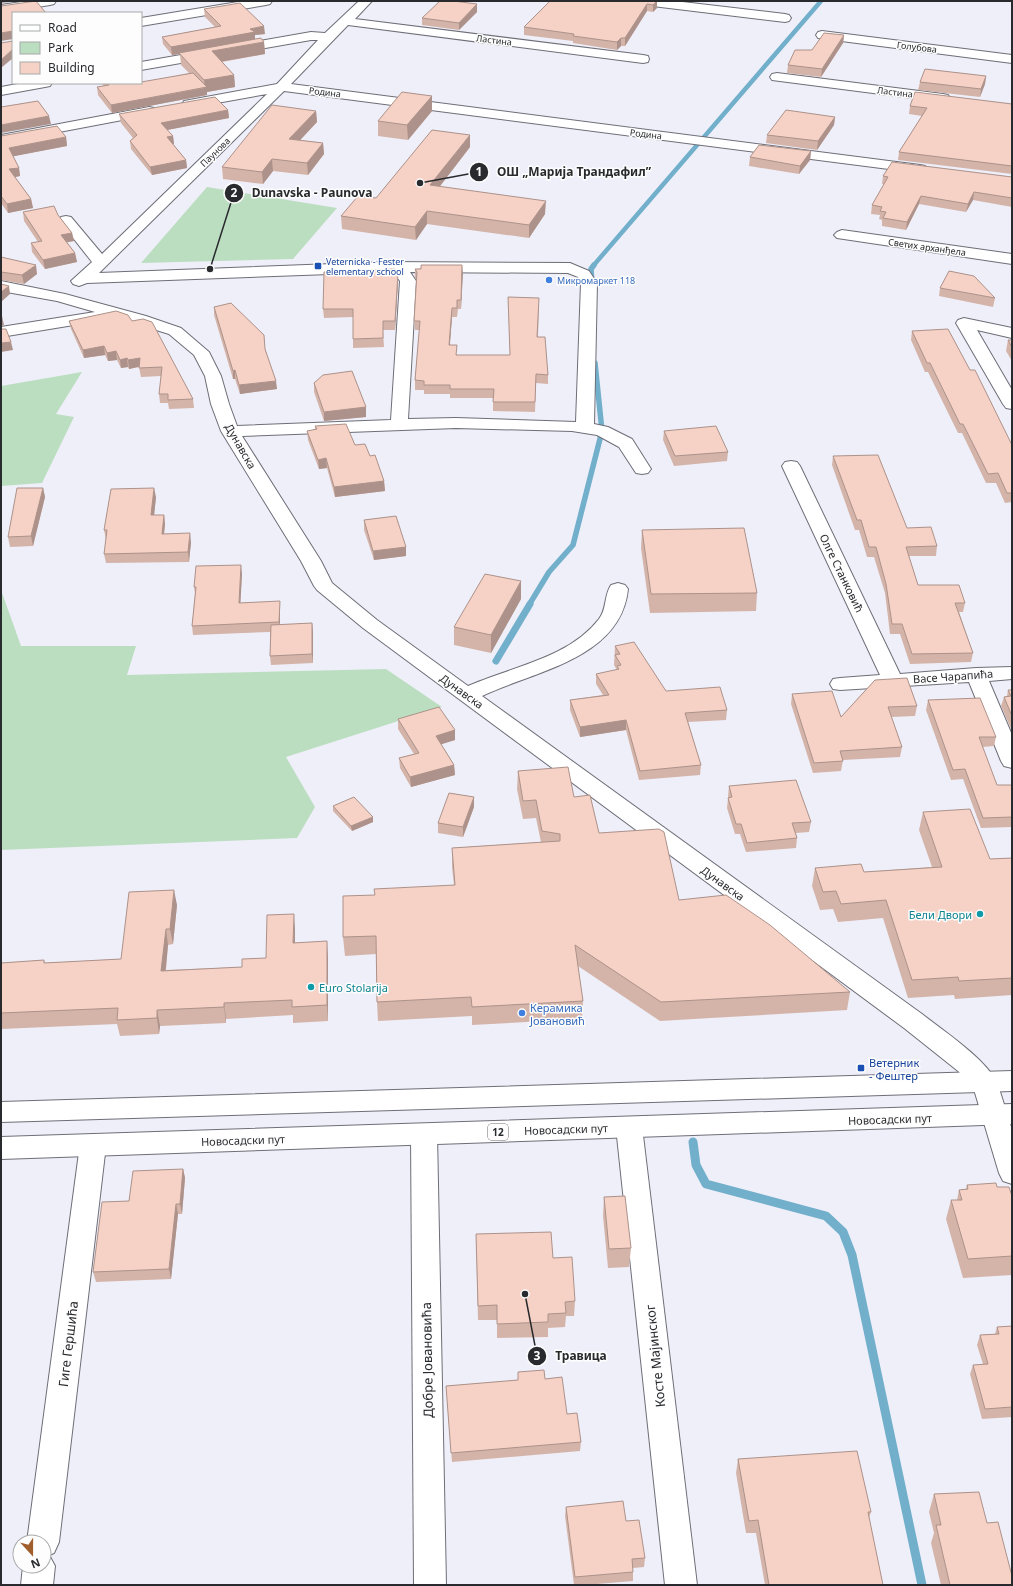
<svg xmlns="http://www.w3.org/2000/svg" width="1013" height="1586" font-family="'Noto Sans',sans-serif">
<rect width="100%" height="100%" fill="#efeffa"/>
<g fill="#bcdec0">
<path d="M207,187L337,208L293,259L141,263Z"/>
<path d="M82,372L56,414L74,417L42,483L1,486V386Z"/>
<path d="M1,590L21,646H136L127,675L386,669L442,707L286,757L315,807L297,838L1,850Z"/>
</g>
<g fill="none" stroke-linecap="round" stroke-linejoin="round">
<path stroke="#71afcb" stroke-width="4.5" d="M593,266L821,1"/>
<g stroke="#71afcb" stroke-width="5.5">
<path d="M592,283L591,269L594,265"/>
<path d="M529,605L549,572L573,545L602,431L595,363"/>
</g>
<path stroke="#71afcb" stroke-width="7" d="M496,661L530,604"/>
<path stroke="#71afcb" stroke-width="9" d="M693,1142L696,1165L706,1184L826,1216L843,1232L852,1255L922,1585"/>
<g stroke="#6d6e77" stroke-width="2">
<g id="minor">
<path d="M28,1H56L54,4L50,5L1,13V5Z"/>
<path d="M244,1H272L270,4L266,5L141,26V18Z"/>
<path d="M359,1H372L355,19L643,55L648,56L649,59L648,62L643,63L348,25L291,84L920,165L925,166L927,169L925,172L920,173L284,91L99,273L385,262L570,263L589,271L597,283L594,424L608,427L632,439L651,469L648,473L642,474L636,473L619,447L597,435L572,431L456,428L242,436L321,561L332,583L377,620L468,686C511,667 569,658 599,619C607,609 604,595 611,585L618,583L625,585L628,589C621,659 534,671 482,696L922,1014C945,1032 983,1057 997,1082L1012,1130V1184L1003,1181L999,1173L973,1086L958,1071L904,1028L363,628L317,590L314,586L301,561L221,431L211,404L205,376L194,355L169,334L105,314L106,316L104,319L98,321L1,337V327L95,312L57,301L1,291V281L65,294L146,316L181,328L209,352L221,376L229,404L237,426L391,420L400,281L396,276L385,272L87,283L79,286L73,284L71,281L92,262L59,220L61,217L66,216L71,217L102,254L267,94L189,108L184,107L182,104L184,101L277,84L318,40H311L141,70V62L311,32L325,33ZM410,272L568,273L578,277L581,283L576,422L456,418L408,419L416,281Z"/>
<path d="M638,1H674L785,14L789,15L791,18L789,21L785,22L644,5L640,4Z"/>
<path d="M822,31L1012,55V63L818,38L816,35L818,32Z"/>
<path d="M777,73L943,94L948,95L950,98L948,101L943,102L772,80L770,77L772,74Z"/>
<path d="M23,83H52L50,86L45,87L1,95V87Z"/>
<path d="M149,107L154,108L156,111L154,114L1,143V135Z"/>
<path d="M842,230L1012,254V264L837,238L834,235L837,232Z"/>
<path d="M964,318L1012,328V338L977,330L1012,390V409L1006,408L1003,404L956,323L958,320Z"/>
<path d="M791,461L797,462L800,466L900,674L976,668L1012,667V679L989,681L1012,735V768L1004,766L1001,761L969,682L840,690L833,689L830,684L833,679L840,678L880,675L782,466L785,462Z"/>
<path d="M629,1117L638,1120L642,1127L697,1585H665L616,1127L620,1120Z"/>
<path d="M424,1124L433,1127L437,1134L446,1585H414L411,1134L415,1127Z"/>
<path d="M93,1134L102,1138L106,1145L59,1542L54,1553L49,1555L55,1566L53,1585H21L23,1566H44V1542H27L80,1145L84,1138Z"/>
</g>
</g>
<g stroke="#6d6e77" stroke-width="2">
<g id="major">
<path d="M1012,1071V1091L1,1122V1102Z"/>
<path d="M1012,1104V1124L1,1159V1137Z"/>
</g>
</g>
<use href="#minor" fill="#fff" fill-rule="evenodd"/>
<use href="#major" fill="#fff" fill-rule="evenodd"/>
</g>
<g fill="#d4b4a9">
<path d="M657,1V8L653,12L647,11L625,46H621L617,50L573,43V41L524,35V27Z"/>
<path d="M477,4V12L459,30L422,25V18Z"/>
<path d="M204,9L265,34L255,35V39L264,42L265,54L222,62L234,75L235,87L207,92V95L112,113L98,95L97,87L104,86L101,83H141L189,73L181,65L180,54L172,55L163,44L162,37L215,27L205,17Z"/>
<path d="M844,35L843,43L821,77L787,73L788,65L812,50Z"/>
<path d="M986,76L985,84L980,97L918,90L920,82Z"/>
<path d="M432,96V111L408,140L378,136V121Z"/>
<path d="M1012,104V174L898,160L899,152L922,116L909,114L910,106Z"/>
<path d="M228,110L229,118L167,130L173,136L174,144H173L186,160L187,168L152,175L131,149L130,141L133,138L121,123L119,114Z"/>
<path d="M316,111L317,122L300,140L323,143L324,154L308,175L273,171L263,184L223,179L222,167Z"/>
<path d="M835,117L834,125L817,150L766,143L767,135Z"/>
<path d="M1,136L66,137L67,146L13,156L19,168L20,176L15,177L31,199L33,208L8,213L1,203Z"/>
<path d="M470,147L439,187L545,214L529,238L427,224L416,240L342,229L341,216L376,198Z"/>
<path d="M811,151L810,160L799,174L749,166L750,157Z"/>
<path d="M883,176L1012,177V207L973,200L966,212L919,204L906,230L882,226V220L879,219L880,215L871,214L872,205L884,184H882Z"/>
<path d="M23,212L58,215L72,233L74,241L67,242L75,253L77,262L45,269L32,252L31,243L38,242L24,221Z"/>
<path d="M1,257L37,274L24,284L1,280Z"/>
<path d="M462,265L461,309H458L457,317H452L450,345L457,355H510L508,297L539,306L538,337L548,375V384L536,383L535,412L493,411V398H450V394H424V390H415V380L420,330H415L414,321L417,280L415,278V269Z"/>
<path d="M398,273V281L395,330H383L384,347L353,348V317L324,318L323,309Z"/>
<path d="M940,288L995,298L993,307L939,296Z"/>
<path d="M214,307L265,349L277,389L240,394L235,379H233L214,315Z"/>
<path d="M69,321H132L193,399L194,408L169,409L168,403H160L159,394L161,376L141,377L139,367L129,369L128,367L121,368L117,360L108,361L105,355L84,358L71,329Z"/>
<path d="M912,331L1012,445V502L1005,503L996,483H986L962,433H958L928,372H925L911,340Z"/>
<path d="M1008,340H1012V361L1006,351Z"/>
<path d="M314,383L366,407V417L324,421L314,392Z"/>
<path d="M315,426L355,445L370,456L384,481L385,491L335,497L327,468L319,469L308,440L307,431L315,430Z"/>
<path d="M664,431L728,452L727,461L674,466L663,440Z"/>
<path d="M833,456L907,528L937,546L936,556H909L918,585L965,603L963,612H959L973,653L971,662L910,664L900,634H890L885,593L874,557H867L859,530H855L832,465Z"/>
<path d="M43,488L45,497L33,546L10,547L8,537Z"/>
<path d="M156,497L154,515H164L165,524L164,534L191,542L189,562L106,563L104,554L106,540L104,530Z"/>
<path d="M364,520L406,547V556L374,560L364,530Z"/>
<path d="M642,530L757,593L756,611L650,613L641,548Z"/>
<path d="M242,574L240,603L280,611V625L312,623L313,633V663L271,665L270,656V632L193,635L192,626L195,594L194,587Z"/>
<path d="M521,599L491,653L454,645V627Z"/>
<path d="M615,646L666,691L727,710L726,720L688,722L701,765L700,775L639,780L626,730L580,737L570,710V700L603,695L596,684V674L617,670L614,665Z"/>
<path d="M875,680L917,706L915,716L891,717L902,747L900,757L843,760L841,771L813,773L791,704L792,694L841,717Z"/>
<path d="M1008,690H1012V731L1001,706L1004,697L1007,696Z"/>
<path d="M928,700L996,737L994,746L982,747L997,785H1012V827L981,828L963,779L951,780L926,710Z"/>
<path d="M398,719L455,730V740L441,744L454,765L455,775L411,787L400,768L399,758L414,754L398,729Z"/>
<path d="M518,771L574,797L599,833L679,900L850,992L847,1010L660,1021L578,966L583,1001L582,1019L472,1025V1016L378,1021L377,1002L376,954L345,956L343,937L375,895L454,885L452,867V848L541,842L536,818L523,819L517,789Z"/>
<path d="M729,786L811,822L809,832L796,833L797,838L796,848L746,852L740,834H735L727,808L728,798V797Z"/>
<path d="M333,806L373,822L352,831L333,811Z"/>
<path d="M474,807L463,837L438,833V823Z"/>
<path d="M923,812L990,859L1012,858V995L955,999L954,995L908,998L883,918L838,922L833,909L820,910L812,886L815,868L864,872L932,867L919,830Z"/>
<path d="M177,905L173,944L168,945L166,970L242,967L266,958L295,929V943L328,957V1021L293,1023V1015L226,1019V1023L160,1026L159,1034L120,1036L117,1024L1,1029V963L44,960L45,963L121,959Z"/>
<path d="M183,1169L185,1178L182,1214H178L171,1279L96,1282L93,1272L129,1201Z"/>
<path d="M967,1185L997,1187L1012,1196V1275L963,1278L946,1219L951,1200H957L959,1190L966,1189Z"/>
<path d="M604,1197L631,1248L629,1267L608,1268L603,1216Z"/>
<path d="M476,1234L553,1258L575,1301L574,1316H566L565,1327L548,1328V1337L497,1338V1320H478Z"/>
<path d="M1012,1326V1417L982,1419L970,1374L973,1365L983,1364L977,1345L980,1335L995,1334L997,1327Z"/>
<path d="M518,1372L545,1379L567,1414L581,1442L580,1451L452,1462L446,1386L518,1380Z"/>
<path d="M738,1459L871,1512L869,1518L883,1585H765L756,1533H746L736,1473Z"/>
<path d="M934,1494L987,1523L1012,1585H941L931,1543L934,1533L929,1512Z"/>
<path d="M566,1507L626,1521L645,1558L644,1567L633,1568V1581L585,1585H574L565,1516Z"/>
</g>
<g fill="#ac928a">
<path d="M1,1H19L1,3Z"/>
<path d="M657,1V8L653,12V5Z"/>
<path d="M477,4V12L459,30V23Z"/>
<path d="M647,4V11L625,46V38Z"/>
<path d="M264,26L265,34L255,35V40L179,53L180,54L172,55L171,47L250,29Z"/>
<path d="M13,31V39L1,41V33Z"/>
<path d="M844,35L843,43L821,77L822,69Z"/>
<path d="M621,38V46L617,50V42Z"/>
<path d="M264,42L265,54L213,63L212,51Z"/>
<path d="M13,49V58L1,68V60Z"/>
<path d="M234,75L235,87L207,92V95L112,113L111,105L205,88L204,80Z"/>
<path d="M986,76L985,84L980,97L981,89Z"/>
<path d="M432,96V111L408,140L407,125Z"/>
<path d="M228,110L229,118L162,131L161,123Z"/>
<path d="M316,111L317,122L290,151L289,139Z"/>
<path d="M49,116L51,124L1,133V125Z"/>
<path d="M835,117L834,125L817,150L818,141Z"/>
<path d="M470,135V147L431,198L430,185Z"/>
<path d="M173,136L174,144L168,145L167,137Z"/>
<path d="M66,137L67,146L10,157L9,148Z"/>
<path d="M323,143L324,154L308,175L307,163Z"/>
<path d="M811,151L810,160L799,174L800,166Z"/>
<path d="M272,159L273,171L263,184L262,172Z"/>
<path d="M186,160L187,168L152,175L150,167Z"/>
<path d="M19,168L20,176L11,178L9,169Z"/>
<path d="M974,192L973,200L966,212L968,204Z"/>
<path d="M921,196L919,204L906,230L907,222Z"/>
<path d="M31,199L33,208L8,213L7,204Z"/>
<path d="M546,201L545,214L529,238V225Z"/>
<path d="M427,211V224L416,240L415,227Z"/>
<path d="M72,233L74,241L63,243L61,235Z"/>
<path d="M75,253L77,262L45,269L43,260Z"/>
<path d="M36,265L37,274L24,284L22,275Z"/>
<path d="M462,265L463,274L461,309V300Z"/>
<path d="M398,273V281L395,330V321Z"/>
<path d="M9,286L10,294L1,302V292Z"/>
<path d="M452,308V317L449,354V345Z"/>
<path d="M2,316L4,325L1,326V317Z"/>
<path d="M11,342L13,350L1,352V343Z"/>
<path d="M104,346L105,355L84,358L83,350Z"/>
<path d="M116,351L117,360L108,361L107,353Z"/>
<path d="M127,358L128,367L121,368L120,360Z"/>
<path d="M140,358L142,366L129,369L128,360Z"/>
<path d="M235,370V379H233V371Z"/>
<path d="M276,381L277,389L240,394L239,385Z"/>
<path d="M366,407V417L324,421V412Z"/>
<path d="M326,458L327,468L319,469L318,460Z"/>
<path d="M384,481L385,491L335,497L334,487Z"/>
<path d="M43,488L45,497L33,546L31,536Z"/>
<path d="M154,488L156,497L153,525L151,515Z"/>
<path d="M164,515L165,524L163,543L162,534Z"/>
<path d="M190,533L191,542L189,562L188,552Z"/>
<path d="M406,547V556L374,560L373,551Z"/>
<path d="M241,565L242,574L240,612L239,603Z"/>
<path d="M521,581V599L491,653V635Z"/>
<path d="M280,601V632L279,622Z"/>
<path d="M312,623L313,633V663L312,654Z"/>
<path d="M626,720V730L580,737V727Z"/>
<path d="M455,730V740L436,746V736Z"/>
<path d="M454,765L455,775L411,787L410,777Z"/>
<path d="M474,797V807L463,837V827Z"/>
<path d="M373,817V822L352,831L351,826Z"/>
<path d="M174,890L177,905L173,944L170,929Z"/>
<path d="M294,914L295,929V958L293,943Z"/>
<path d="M166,929L168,945L164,986L161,971Z"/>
<path d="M327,941L328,957V1021L327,1005Z"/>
<path d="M224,1003L226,1019V1023L224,1007Z"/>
<path d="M157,1010L160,1026L159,1034L157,1018Z"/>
<path d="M183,1169L185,1178L182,1214L180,1204Z"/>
<path d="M176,1204L178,1214L171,1279L169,1269Z"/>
</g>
<g fill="#f6d1c5" stroke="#ac928a">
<path d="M36,1L46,13H13V49L1,60V43L13,41V31L1,33V6Z"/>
<path d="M440,1H453L477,4L459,23L422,18Z"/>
<path d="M550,1H657L653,5L647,4L625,38H621L617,42L573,36L574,34L524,27Z"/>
<path d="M240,3L264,26L250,29L255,32L171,47L162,37L221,26L204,9Z"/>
<path d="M824,33L844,35L822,69L788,65L795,50H812Z"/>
<path d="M261,38L264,42L212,51L234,75L204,80L179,53Z"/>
<path d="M925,69L986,76L981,89L920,82Z"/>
<path d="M193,73L207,87L111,105L97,87L109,85L108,83H141V82Z"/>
<path d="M402,92L432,96L407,125L378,121Z"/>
<path d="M915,92L1012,104V166L899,152L927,108L910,106Z"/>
<path d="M215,97L228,110L161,123L173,136L167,137L186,160L150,167L130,141L137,135L119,114Z"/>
<path d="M38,101L49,116L1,125V107Z"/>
<path d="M272,105L316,111L289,139L323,143L307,163L272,159L262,172L222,167Z"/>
<path d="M786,110L835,117L818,141L767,135Z"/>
<path d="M57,126L66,137L9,148L19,168L9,169L31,199L7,204L1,196V136Z"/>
<path d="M432,130L470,135L430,185L546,201L529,225L427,211L415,227L341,216L358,196L376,198Z"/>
<path d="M759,145L811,151L800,166L750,157Z"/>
<path d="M892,162L1012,177V198L974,192L968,204L921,196L907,222L883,218L886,212L880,211L882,207L872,205L888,177L883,176Z"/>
<path d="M54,206L58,215L72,233L61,235L75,253L43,260L31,243L42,241L23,212Z"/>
<path d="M1,257L36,265L22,275L1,272Z"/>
<path d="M421,265H462L461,300H457V308H452L449,345H457L456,355H510L508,297L539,298L537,337H545L548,375L536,374L535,402H493L494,389H450V385H424V381L415,380L420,321H414L417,272L415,269H421Z"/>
<path d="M395,269L398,273L395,321H383V338L353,339V309H323L324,272Z"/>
<path d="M949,271L974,276L995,298L940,288Z"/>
<path d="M1,284L9,286L1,292Z"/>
<path d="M231,303L264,335L265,349L276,381L239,385L235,370L233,371L214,307Z"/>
<path d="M116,311L128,315L132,321L143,319L152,322L193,399L168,400V394H159L162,367L139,368L140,358L128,360L127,358L120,360L116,351L107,353L104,346L83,350L69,321Z"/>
<path d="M1,329H6L11,342L1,343Z"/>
<path d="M948,329L970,370H975L1012,445V493H1007L998,473L988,474L963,424H960L930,363H927L912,331Z"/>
<path d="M1008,340H1012V347Z"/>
<path d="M352,371L366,407L324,412L314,383L323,375Z"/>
<path d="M346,424L355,445L365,444L370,456L375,455L384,481L334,487L326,458L318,460L307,431L317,429L315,426Z"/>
<path d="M716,426L728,452L675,456L664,431Z"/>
<path d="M878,455L907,528L931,527L937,546L906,547L918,585H959L965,603H955L973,653L912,654L902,624H892L886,584L876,547H869L861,520H857L833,456Z"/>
<path d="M17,488H43L31,536L8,537Z"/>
<path d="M154,488L151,515H164L162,534L190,533L188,552L104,554L107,530H104L111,489Z"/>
<path d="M396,516L406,547L373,551L364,520Z"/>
<path d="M744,528L757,593L651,594L642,530Z"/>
<path d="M241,565L239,603L280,601L279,622L192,626L196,587H194L196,566Z"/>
<path d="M485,574L521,581L491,635L454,627Z"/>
<path d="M312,623V654L270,656L271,625Z"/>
<path d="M634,642L666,691L720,687L727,710L685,713L701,765L640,771L626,720L580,727L570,700L609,695L596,674L619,669L617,666L621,665L615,655L620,654L615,646Z"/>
<path d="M907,678L917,706L888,707L902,747L840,751L843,761L814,763L792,694L832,691L841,717L875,680Z"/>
<path d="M1008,690H1012V716L1004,697L1011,696Z"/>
<path d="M980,698L996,737H979L997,785H1012V817L983,818L965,769L953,770L928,700Z"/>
<path d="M439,707L455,730L436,736L454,765L410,777L399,758L419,753L398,719Z"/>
<path d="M568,767L574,797L590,795L599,833L659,829L664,832L679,900L726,895L770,925L850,992L661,1002L575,945L583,1001L472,1007L471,997L377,1002L376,936L343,937V896L375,895L374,889L455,885L452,848L560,841V834L542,831L536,800L523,801L518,771Z"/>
<path d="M796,780L811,822L792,823L797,838L747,843L741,824H736L728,798L732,797L729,786Z"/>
<path d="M449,793L474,797L463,827L438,823Z"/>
<path d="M354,797L373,817L351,826L333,806Z"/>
<path d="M970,809L990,859L1012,858V978L959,981L958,977L912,980L886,900L841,904L836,891L823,892L815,868L861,864L864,872L942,867L923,812Z"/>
<path d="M174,890L170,929H166L161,971L242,967V959L266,958L267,915L294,914L293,943L327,941V1005L292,1007V1000L224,1003V1007L157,1010V1018L117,1020L118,1008L1,1013V963L44,960V963L121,959L129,892Z"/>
<path d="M183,1169L180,1204H176L169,1269L93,1272L102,1202L129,1201L133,1171Z"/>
<path d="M996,1183L997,1187H1009L1012,1196V1256L968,1259L951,1200H962L959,1190L968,1189L967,1185Z"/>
<path d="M625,1196L631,1248L609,1249L604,1197Z"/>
<path d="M551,1232L553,1258L572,1257L575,1301L565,1302L566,1313L548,1314V1322L497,1324V1305L478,1306L476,1234Z"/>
<path d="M1012,1326V1407L985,1409L973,1365L988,1364L980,1335L999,1334L997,1327Z"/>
<path d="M544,1370L545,1379L562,1377L567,1414L577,1413L581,1442L451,1453L446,1386L518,1380V1372Z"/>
<path d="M857,1451L871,1512H868L883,1585H769L758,1520L749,1521L738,1459Z"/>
<path d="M979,1492L987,1523L998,1522L1012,1576V1585H942H950L936,1525H941L934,1494Z"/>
<path d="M623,1501L626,1521L639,1520L645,1558L632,1559L633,1572L575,1577L566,1507Z"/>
</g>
<g fill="#1a4fb4" stroke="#fdfdfd" stroke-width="1.5">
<rect x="314" y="262" width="8" height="8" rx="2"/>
<rect x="857" y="1064" width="8" height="8" rx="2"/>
</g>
<g fill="#3f7fe0" stroke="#fdfdfd" stroke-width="1.5">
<circle cx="549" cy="280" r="4"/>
<circle cx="522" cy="1013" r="4"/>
</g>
<g fill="#0f9aa8" stroke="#fdfdfd" stroke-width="1.5">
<circle cx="980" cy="914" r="4"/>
<circle cx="311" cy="987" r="4"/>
</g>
<g text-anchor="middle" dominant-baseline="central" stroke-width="3" stroke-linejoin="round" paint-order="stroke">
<g font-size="9" fill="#292a2d" stroke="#fdfdfd">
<text transform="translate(494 40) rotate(7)">Ластина</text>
<text transform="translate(917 47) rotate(7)">Голубова</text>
<text transform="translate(325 92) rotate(7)">Родина</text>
<text transform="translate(895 92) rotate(7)">Ластина</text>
<text transform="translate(646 134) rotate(7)">Родина</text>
<text transform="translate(215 152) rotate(-44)">Паунова</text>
<text transform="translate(927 247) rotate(8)">Светих арханђела</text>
</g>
<g font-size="9" fill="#164399" stroke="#fdfdfd" text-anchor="start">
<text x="326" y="261">Veternicka - Fester<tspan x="326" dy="10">elementary school</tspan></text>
</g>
<g font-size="9" fill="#366cbe" stroke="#fdfdfd" text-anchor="start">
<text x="557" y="280">Микромаркет 118</text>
</g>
<rect fill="#fdfdfd" stroke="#69696b" stroke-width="1" x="488" y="1124" width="20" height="16" rx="3"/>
<g font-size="10" font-weight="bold" fill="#292a2d">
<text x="498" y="1132">12</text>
</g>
<g font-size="11" fill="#292a2d" stroke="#fdfdfd">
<text transform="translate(241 446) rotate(60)">Дунавска</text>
<text transform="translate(842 573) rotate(64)">Олге Станковић</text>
<text transform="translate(953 676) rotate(-4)">Васе Чарапића</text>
<text transform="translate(462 691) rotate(36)">Дунавска</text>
<text transform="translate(723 883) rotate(36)">Дунавска</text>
<text transform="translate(890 1119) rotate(-2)">Новосадски пут</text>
<text transform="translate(566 1129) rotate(-2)">Новосадски пут</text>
<text transform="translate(243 1140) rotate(-2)">Новосадски пут</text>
</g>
<g font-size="11" fill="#0d838f" stroke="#fdfdfd" text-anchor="end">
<text x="972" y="914">Бели Двори</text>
<text x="319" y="987" text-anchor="start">Euro Stolarija</text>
</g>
<g font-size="11" fill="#366cbe" stroke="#fdfdfd" text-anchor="start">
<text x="530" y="1007">Керамика<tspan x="530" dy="13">Јовановић</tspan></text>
</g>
<g font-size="11" fill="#164399" stroke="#fdfdfd" text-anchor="start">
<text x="869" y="1062">Ветерник<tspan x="869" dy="13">- Фештер</tspan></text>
</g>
<g font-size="13" fill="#292a2d" stroke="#fdfdfd">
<text transform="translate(68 1344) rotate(-83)">Гиге Гершића</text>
<text transform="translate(655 1356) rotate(-96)">Косте Мајинског</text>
<text transform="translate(427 1360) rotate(-91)">Добре Јовановића</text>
</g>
</g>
<path fill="none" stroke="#292a2d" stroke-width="1.5" d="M420 183L479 172M210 269L234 193M525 1294L537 1356"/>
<g fill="#292a2d" stroke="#fdfdfd" stroke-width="1.5">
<circle cx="420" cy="183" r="4"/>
<circle cx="210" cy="269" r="4"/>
<circle cx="525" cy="1294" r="4"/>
<circle cx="479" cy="172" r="10"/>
<circle cx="234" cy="193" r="10"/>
<circle cx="537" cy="1356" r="10"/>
</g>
<g font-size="12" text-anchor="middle" font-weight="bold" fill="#fff">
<text x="479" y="176">1</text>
<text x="234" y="197">2</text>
<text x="537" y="1360">3</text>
</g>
<g font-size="12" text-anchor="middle" font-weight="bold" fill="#292a2d" stroke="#fdfdfd" stroke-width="3" stroke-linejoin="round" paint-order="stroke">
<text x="574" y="176">ОШ „Марија Трандафил”</text>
<text x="312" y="197">Dunavska - Paunova</text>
<text x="581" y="1360">Травица</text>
</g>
<rect width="1013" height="1586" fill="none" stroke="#292a2d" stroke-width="4"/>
<rect x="12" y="12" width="130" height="72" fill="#fdfdfd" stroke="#a8a9aa"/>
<rect x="20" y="25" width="20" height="6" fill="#ffffff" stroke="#a8a9aa"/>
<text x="48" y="32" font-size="12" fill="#292a2d">Road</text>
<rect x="20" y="42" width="20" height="12" fill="#bcdec0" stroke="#a8a9aa"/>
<text x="48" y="52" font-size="12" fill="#292a2d">Park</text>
<rect x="20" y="62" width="20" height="12" fill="#f6d1c5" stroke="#a8a9aa"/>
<text x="48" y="72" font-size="12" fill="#292a2d">Building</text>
<g transform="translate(32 1554) rotate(159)"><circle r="19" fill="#fdfdfd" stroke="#a8a9aa"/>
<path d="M0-3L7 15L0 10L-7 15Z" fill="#a05e2c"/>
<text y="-6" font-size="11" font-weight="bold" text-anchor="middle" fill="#292a2d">N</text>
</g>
</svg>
